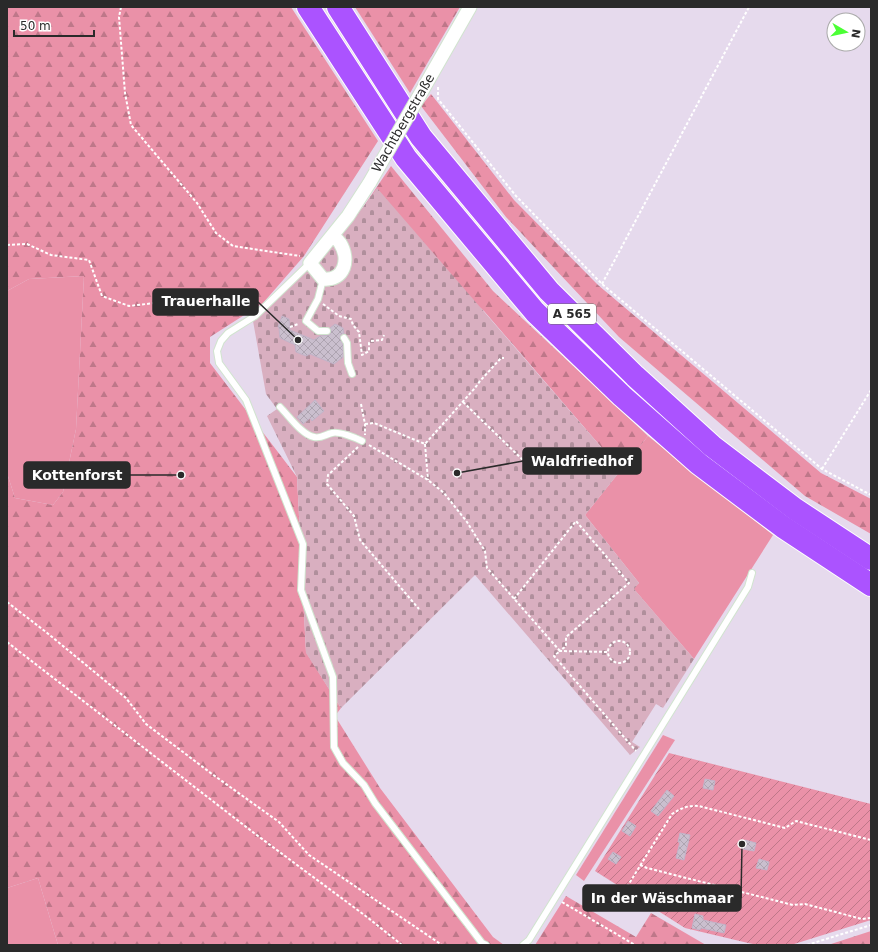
<svg xmlns="http://www.w3.org/2000/svg" width="878" height="952" font-family="'DejaVu Sans',sans-serif">
<defs>
<pattern id="forest-firs" width="22" height="20" patternUnits="userSpaceOnUse"><rect width="22" height="20" fill="#ea91a8"/><path d="M5 1l3.5 6h-7zM16 11l3.5 6h-7z" fill="#be7789"/></pattern>
<pattern id="cemetery-stones" width="16" height="16" patternUnits="userSpaceOnUse"><rect width="16" height="16" fill="#d9afc0"/><path d="M2 7V4a2 2 0 0 1 4 0v3zM10 15v-3a2 2 0 0 1 4 0v3z" fill="#b08f9c"/></pattern>
<pattern id="garden-furrows" width="10" height="10" patternUnits="userSpaceOnUse"><rect width="10" height="10" fill="#ea91a8"/><path d="M-1 1l2-2M0 10L10 0M9 11l2-2" fill="none" stroke="#be7789"/></pattern>
<pattern id="building-cross-hatch" width="8" height="8" patternUnits="userSpaceOnUse"><rect width="8" height="8" fill="#cabfce"/><path d="M0 0l8 8M0 8l8-8" fill="none" stroke="#aea4b1"/></pattern>
</defs>
<rect width="100%" height="100%" fill="#e6daed"/>
<g fill="#ea91a8">
<path d="M84,276L76,429L63,492L53,505L15,498L7,473V291L29,279Z"/>
<path d="M648,436L773,535L694,659L633,588L639,583L585,515Z"/>
<path d="M663,735L675,740L584,881L576,875Z"/>
<path d="M38,878L58,945H7V888Z"/>
</g>
<g fill="url(#forest-firs)">
<path d="M7,7H291L378,141L304,256L263,303L210,337V363L297,477L306,652L341,708L335,716L380,788L493,937L504,945H58L38,878L7,888V473L15,498L53,505L63,492L76,429L84,276L29,279L7,291Z"/>
<path d="M355,7H460L410,93Z"/>
<path d="M431,94L514,200L598,285L821,473L871,499V534L805,496L619,337L506,217L421,106Z"/>
<path d="M391,166L493,291L648,436L621,470L484,311L364,206Z"/>
<path d="M566,896L636,937L651,913L706,945H535Z"/>
<path d="M871,931V945H828Z"/>
</g>
<path fill="url(#cemetery-stones)" d="M377,188L621,470L585,515L639,583L634,589L694,659L663,708L656,704L632,742L640,747L630,755L475,575L341,708L306,653L297,477L267,416L277,409L266,394L253,321L364,206Z"/>
<path fill="url(#garden-furrows)" d="M669,753L871,804V920L791,945H758L748,943L685,928L595,871Z"/>
<g fill="url(#building-cross-hatch)" stroke="#c3b3c9">
<path d="M282,316L289,319L290,330L314,340L320,336L330,335L331,331L330,328L335,324L343,328L344,334H341L340,338L343,344V357L334,364L310,354L306,356L296,352L295,345L280,338L279,328L278,327Z"/>
<path d="M315,400L324,411L312,421L310,418L303,424L297,417Z"/>
<path d="M705,779L715,781L713,790L703,788Z"/>
<path d="M667,790L674,796L658,816L651,811Z"/>
<path d="M628,821L636,826L630,836L622,831Z"/>
<path d="M680,833L690,835L684,860L676,858L680,842H678Z"/>
<path d="M745,840L756,843L754,851L743,849Z"/>
<path d="M613,852L621,857L616,864L608,859Z"/>
<path d="M759,859L769,862L767,870L756,868Z"/>
<path d="M695,914L703,916V920L726,925L724,933L701,928L700,930L692,928Z"/>
</g>
<g fill="none" stroke-linecap="round" stroke-linejoin="round">
<g stroke="#d1e4cf" stroke-width="8">
<g id="lane">
<path d="M310,263L255,316L228,333L221,341L217,351L219,363L246,400L303,544L301,590L333,677L334,747L343,763L364,785L375,803L482,943L486,945"/>
<path d="M323,279L318,299L306,321L318,331H327"/>
<path d="M344,338L347,343L348,363L352,374"/>
<path d="M280,407C289,416 302,435 314,437C321,439 326,434 332,433C339,431 356,438 362,441"/>
<path d="M523,945L529,940L748,587L752,573"/>
</g>
</g>
<g stroke="#d1e4cf" stroke-width="15">
<g id="street">
<path d="M426,84L470,7"/>
<path d="M333,236C335,238 338,240 340,243C350,259 345,281 323,279L310,263L348,216L370,182"/>
</g>
</g>
<g stroke="#fff" stroke-width="24">
<g id="highway">
<path d="M308,7L406,158L535,312L622,396L699,464L783,527L871,585"/>
<path d="M338,7L421,137L549,291L635,376L712,446L795,509L871,559"/>
</g>
</g>
<g stroke="#fff" stroke-width="2" stroke-dasharray="3 2" stroke-linecap="butt">
<path d="M121,7L119,17L125,93L131,125L197,203L216,233L233,246L300,256"/>
<path d="M438,87V99L516,196L602,284L822,469L871,495"/>
<path d="M7,245L27,244L51,255L89,260L102,296L129,306L206,297L257,303"/>
<path d="M602,284L749,7"/>
<path d="M323,304L339,316L351,319L353,325L359,332L362,355L369,351V343L371,341L382,340L384,335"/>
<path d="M290,327L298,324"/>
<path d="M463,402L525,462L534,458"/>
<path d="M361,404L365,424V435"/>
<path d="M365,424L374,423L425,444L475,388L480,381L501,358H504"/>
<path d="M425,444L428,480"/>
<path d="M369,445L428,480L444,493L467,522L485,551L487,568L560,651L554,656L636,751"/>
<path d="M358,447L328,475L327,484L354,516L360,540L419,609"/>
<path d="M822,469L871,390"/>
<path d="M514,599L576,521L629,583L566,637V646L560,651L609,652"/>
<path d="M7,602L46,632L126,698L146,724L212,774L279,822L309,855L442,945"/>
<circle cx="619" cy="652" r="11"/>
<path d="M7,642L254,833L367,917L402,945"/>
<path d="M640,865L647,868L793,905L805,904L862,919L871,918"/>
<path d="M562,902L635,945"/>
<path d="M614,908L672,814C681,808 689,805 699,806L785,828L796,821L871,840"/>
<path d="M807,945L871,925"/>
</g>
<use href="#lane" stroke="#fff" stroke-width="6"/>
<use href="#street" stroke="#fff" stroke-width="13"/>
<use href="#highway" stroke="#ab53ff" stroke-width="22"/>
<g stroke="#d1e4cf" stroke-width="15" stroke-linecap="butt">
<path id="street-bridge" d="M370,182L426,84"/>
</g>
<use href="#street-bridge" stroke="#fff" stroke-width="13"/>
</g>
<g text-anchor="middle" dominant-baseline="central" stroke-width="3" stroke-linejoin="round" paint-order="stroke">
<rect fill="#fff" stroke="#6a6a6a" stroke-width="1" x="548" y="304" width="48" height="20" rx="3"/>
<g font-size="12" font-weight="bold" fill="#2a2a2a">
<text x="572" y="314">A 565</text>
</g>
<g font-size="13" fill="#2a2a2a" stroke="#fff">
<text transform="translate(403 123) rotate(-60)">Wachtbergstraße</text>
</g>
</g>
<path fill="none" stroke="#2a2a2a" stroke-width="1.5" d="M298 340L258 302M457 473L523 461M181 475L130 475M742 844L741 898"/>
<g fill="#2a2a2a" stroke="#fff" stroke-width="1.5">
<circle cx="298" cy="340" r="4"/>
<circle cx="457" cy="473" r="4"/>
<circle cx="181" cy="475" r="4"/>
<circle cx="742" cy="844" r="4"/>
</g>
<g fill="#2a2a2a" stroke="#2a2a2a" stroke-width="1.5">
<rect x="153" y="289" width="105" height="26" rx="4"/>
<rect x="523" y="448" width="118" height="26" rx="4"/>
<rect x="24" y="462" width="106" height="26" rx="4"/>
<rect x="583" y="885" width="158" height="26" rx="4"/>
</g>
<g font-size="14" text-anchor="middle" font-weight="bold" fill="#fff">
<text x="206" y="306">Trauerhalle</text>
<text x="582" y="466">Waldfriedhof</text>
<text x="77" y="480">Kottenforst</text>
<text x="662" y="903">In der Wäschmaar</text>
</g>
<rect width="878" height="952" fill="none" stroke="#2a2a2a" stroke-width="16"/>
<g transform="translate(846 32) rotate(99)"><circle r="19" fill="#ffffff" stroke="#aaaaaa"/>
<path d="M0-3L7 15L0 10L-7 15Z" fill="#4bff35"/>
<text y="-6" font-size="11" font-weight="bold" text-anchor="middle" fill="#2a2a2a">N</text>
</g>
<path d="M14 30v6h80v-6" fill="none" stroke="#2a2a2a" stroke-width="2"/>
<text x="20" y="30" font-size="12" fill="#2a2a2a" stroke="#ffffff" stroke-width="3" paint-order="stroke">50 m</text>
</svg>
